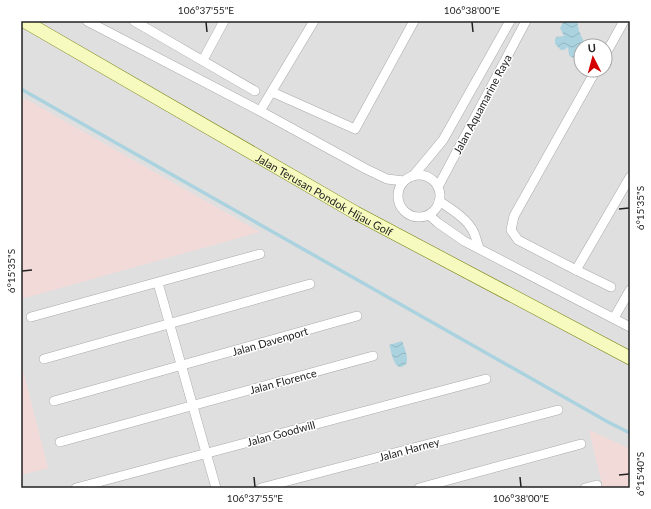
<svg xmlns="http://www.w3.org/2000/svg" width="651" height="509" font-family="Lato,sans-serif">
<defs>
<pattern id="water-waves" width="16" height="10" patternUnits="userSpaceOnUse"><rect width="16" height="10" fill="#aad3df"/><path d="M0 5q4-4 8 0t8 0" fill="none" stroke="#92b5bf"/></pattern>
</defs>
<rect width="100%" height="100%" fill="#f2efe9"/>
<path fill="#e0dfdf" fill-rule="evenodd" d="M21,21H630V488H21ZM581,46H605V70H581Z"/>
<g fill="#f2dad9">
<path d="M26,99L260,232L21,299V100Z"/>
<path d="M21,363L48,468L21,475Z"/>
<path d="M589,430L630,449V488H603Z"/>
</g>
<g fill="url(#water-waves)">
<path d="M564,21H577L579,31L586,46H581V57L573,58L569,55L568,47L564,50H561L555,44V40L556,37L564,36L560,28Z"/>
<path d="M402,341C404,347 407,353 407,359C408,367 398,370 395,363C392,358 391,350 389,345Z"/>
</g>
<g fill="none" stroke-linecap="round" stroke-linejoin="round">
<path stroke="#aad3df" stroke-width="3.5" d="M21,89L608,422L630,433"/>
<g stroke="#a9a9a9" stroke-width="10">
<g id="minor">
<path d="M87,21L260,111L366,169L387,179L404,181"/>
<path d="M134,21L255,91"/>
<path d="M605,55L624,21"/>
<path d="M203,60L224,21"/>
<path d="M596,70L514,216L511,230L518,240L576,270L611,287"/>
<path d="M272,92L355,129L414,21"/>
<path d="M260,111L314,21"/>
<circle cx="419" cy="196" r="21"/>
<path d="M413,176L443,140L510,21"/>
<path d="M438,187L526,21"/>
<path d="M439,201C451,209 468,219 474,233C476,237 477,243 479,248"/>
<path d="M429,215L438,223L464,241L630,327"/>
<path d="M576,270L630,177"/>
<path d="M158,283L216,488"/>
<path d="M31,317L260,254"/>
<path d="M614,318L630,290"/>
<path d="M44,359L310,284"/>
<path d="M54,401L357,316"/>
<path d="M60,442L373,356"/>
<path d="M76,488L486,379"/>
<path d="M261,488L558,410"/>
<path d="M419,488L581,444"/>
<path d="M585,488L597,485"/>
</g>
</g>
<g stroke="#707d05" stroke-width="14">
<g id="secondary">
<path id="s1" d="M24,21L356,213L630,358"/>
</g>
</g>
<use href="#minor" stroke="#fff" stroke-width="9"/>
<use href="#secondary" stroke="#f7fabf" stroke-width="13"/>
</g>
<path fill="none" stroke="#222" stroke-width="1.5" d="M206,22L207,32M472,22L473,32M619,209L629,208M22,271L32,270M619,475L629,474M254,477L255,487M520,477L521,487"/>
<g text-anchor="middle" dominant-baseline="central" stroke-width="3" stroke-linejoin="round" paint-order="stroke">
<g font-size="11" fill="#222" stroke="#fff">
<text transform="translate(482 104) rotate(-62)">Jalan Aquamarine Raya</text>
<text stroke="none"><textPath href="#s1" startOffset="347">Jalan Terusan Pondok Hijau Golf</textPath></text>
<text transform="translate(270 341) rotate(-16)">Jalan Davenport</text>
<text transform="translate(283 381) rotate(-15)">Jalan Florence</text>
<text transform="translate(281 433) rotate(-15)">Jalan Goodwill</text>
<text transform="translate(409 449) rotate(-15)">Jalan Harney</text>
</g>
</g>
<rect width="651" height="509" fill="none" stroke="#ffffff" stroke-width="44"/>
<g transform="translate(593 58) rotate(354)"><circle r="19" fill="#ffffff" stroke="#a7a7a7"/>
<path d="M0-3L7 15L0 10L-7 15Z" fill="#d40000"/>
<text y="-6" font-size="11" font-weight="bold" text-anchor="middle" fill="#222222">U</text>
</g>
<rect x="22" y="22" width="607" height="465" fill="none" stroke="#222" stroke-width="1.5"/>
<g font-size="10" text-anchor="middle" fill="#222">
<text x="206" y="14">106°37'55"E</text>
<text x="472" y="14">106°38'00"E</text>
<text transform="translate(640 208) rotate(-90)" y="4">6°15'35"S</text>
<text transform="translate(11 271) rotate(-90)" y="4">6°15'35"S</text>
<text transform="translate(640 474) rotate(-90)" y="4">6°15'40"S</text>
<text x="255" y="502">106°37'55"E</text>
<text x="521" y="502">106°38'00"E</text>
</g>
</svg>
